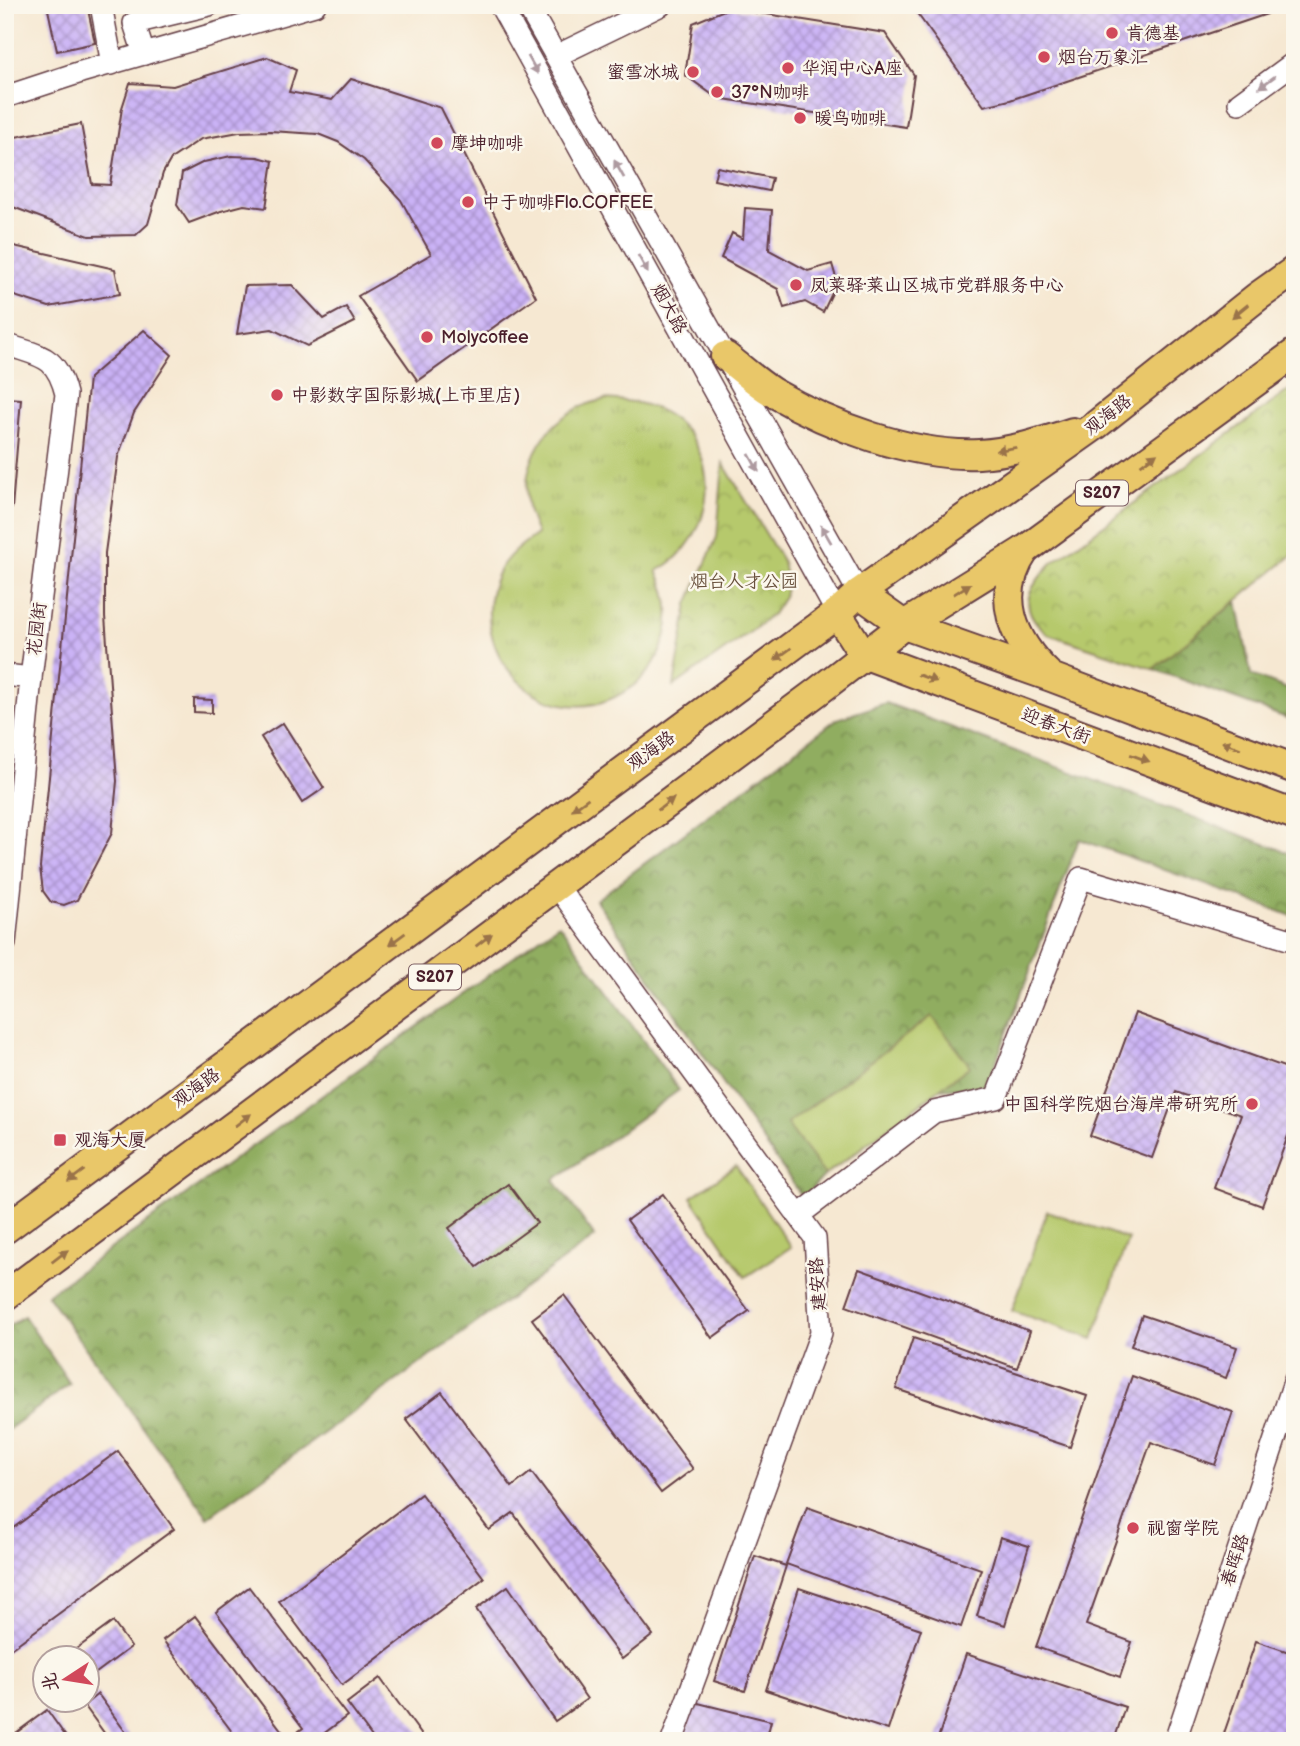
<svg xmlns="http://www.w3.org/2000/svg" width="1300" height="1746" font-family="'Balsamiq Sans','LXGW WenKai TC',sans-serif">
<defs>
<pattern id="grass-tufts" width="24" height="20" patternUnits="userSpaceOnUse" patternTransform="scale(1.75)"><rect width="24" height="20" fill="#b6c96c"/><path d="M3 7l-1-3M5 7V3M7 7l1-3M15 17l-1-3M17 17v-4M19 17l1-3" fill="none" stroke="#9eac5e"/></pattern>
<pattern id="forest-crowns" width="20" height="18" patternUnits="userSpaceOnUse" patternTransform="scale(1.75)"><rect width="20" height="18" fill="#90ad60"/><path d="M2 6a3 3 0 1 1 6 0M12 15a3 3 0 1 1 6 0" fill="none" stroke="#788c4f"/></pattern>
<pattern id="park-crowns" width="20" height="18" patternUnits="userSpaceOnUse" patternTransform="scale(1.75)"><rect width="20" height="18" fill="#b6c96c"/><path d="M2 6a3 3 0 1 1 6 0M12 15a3 3 0 1 1 6 0" fill="none" stroke="#9eac5e"/></pattern>
<pattern id="building-cross-hatch" width="8" height="8" patternUnits="userSpaceOnUse" patternTransform="scale(1.75)"><rect width="8" height="8" fill="#cab2f6"/><path d="M0 0l8 8M0 8l8-8" fill="none" stroke="#a690c7"/></pattern>
</defs>
<rect width="100%" height="100%" fill="#fbf7ec"/>
<filter id="ink" filterUnits="userSpaceOnUse"><feTurbulence type="fractalNoise" baseFrequency=".0143" numOctaves="2"/><feDisplacementMap in="SourceGraphic" scale="14" xChannelSelector="R" yChannelSelector="G"/><feConvolveMatrix kernelMatrix="1 2 1 2 8 2 1 2 1" color-interpolation-filters="sRGB"/></filter>
<filter id="wash" filterUnits="userSpaceOnUse"><feTurbulence type="fractalNoise" baseFrequency=".00686" numOctaves="4" result="noise"/><feDisplacementMap in="SourceGraphic" scale="28" xChannelSelector="R" yChannelSelector="G"/><feGaussianBlur stdDeviation="1.57" result="paint"/><feColorMatrix in="noise" values="0 0 0 0 0 0 0 0 0 0 0 0 0 0 0 0 0 1.4 0 .05"/><feComposite in="paint" operator="in"/></filter>
<g filter="url(#wash)">
<rect width="100%" height="100%" fill="#f6e8d2"/>
<path fill="url(#grass-tufts)" stroke="#80744c" stroke-width="2" d="M606,399C627,401 645,402 663,412C726,448 718,539 657,571C672,599 672,629 657,658C648,676 633,688 615,697C539,733 464,650 497,575C505,557 521,545 537,534C534,525 529,516 528,508C521,467 540,430 575,410C584,404 596,402 606,399Z"/>
<g fill="url(#forest-crowns)" stroke="#6d6646" stroke-width="2">
<path d="M1237,601L1251,675L1295,692V721L1153,669Z"/>
<path d="M886,703L1295,855V917L1079,839L987,1086L940,1089L825,1175L803,1198L596,900L837,719Z"/>
<path d="M559,924L679,1090L554,1180L595,1237L208,1517L47,1295Z"/>
<path d="M24,1316L70,1384L5,1432V1329Z"/>
</g>
<g fill="url(#park-crowns)" stroke="#80744c" stroke-width="2">
<path d="M1295,386V553L1153,669L1048,634C1016,608 1027,589 1052,563Z"/>
<path d="M723,463L783,562L787,582L784,597L773,614L753,630L674,686L688,604L717,537Z"/>
</g>
<g fill="#b6c96c" stroke="#80744c" stroke-width="2">
<path d="M932,1016L970,1066L825,1175L787,1124Z"/>
<path d="M736,1166L791,1247L745,1277L691,1197Z"/>
<path d="M1047,1211L1128,1239L1093,1339L1012,1311Z"/>
</g>
<g id="blocks">
<g fill="url(#building-cross-hatch)">
<path d="M47,5H87L95,43L57,51Z"/>
<path d="M911,5H1278L1267,14L1010,100L984,106Z"/>
<path d="M729,8L885,33L914,75L906,127L717,98L685,75L693,23Z"/>
<path d="M267,57L296,70L289,92L332,100L351,79L441,108L536,297L418,381L358,296L431,254L401,200L364,160L338,142L318,134L270,131L239,132L201,139L171,159L163,173L148,224L136,235L89,236L5,204V139L81,124L92,184L110,185L122,108L130,83L173,86Z"/>
<path d="M231,156L258,157L273,161L266,208L244,205L221,211L189,223L177,205L182,173L204,162Z"/>
<path d="M717,167L772,178L769,191L714,180Z"/>
<path d="M745,208L772,210L769,250L808,271L832,264L839,288L833,291L823,312L805,302L784,308L778,289L721,258L732,233L743,239Z"/>
<path d="M5,244L115,269L120,294L49,307L5,293Z"/>
<path d="M292,285L324,319L346,307L355,322L307,346L272,329L237,334L245,286Z"/>
<path d="M144,330L172,355L134,413L118,457L105,553V616L117,781L112,833L77,900L64,905L51,902L43,891L40,867L89,378Z"/>
<path d="M5,398L21,399L12,508L5,507Z"/>
<path d="M5,537L12,538L7,595H5Z"/>
<path d="M194,699L212,700V713L194,712Z"/>
<path d="M283,723L324,788L302,803L261,737Z"/>
<path d="M1135,1013L1295,1071V1117L1262,1206L1214,1188L1241,1115L1176,1092L1152,1158L1090,1136Z"/>
<path d="M508,1184L537,1223L477,1267L449,1228Z"/>
<path d="M663,1194L749,1311L712,1338L627,1220Z"/>
<path d="M859,1269L1030,1331L1017,1368L846,1306Z"/>
<path d="M564,1295L693,1469L661,1493L532,1319Z"/>
<path d="M1142,1315L1237,1347L1226,1378L1131,1346Z"/>
<path d="M913,1338L1087,1396L1070,1447L896,1389Z"/>
<path d="M1132,1376L1233,1412L1215,1465L1151,1442L1086,1625L1132,1642L1120,1677L1036,1647Z"/>
<path d="M442,1392L512,1487L531,1472L653,1635L622,1659L513,1513L489,1530L406,1419Z"/>
<path d="M118,1451L174,1529L5,1653V1534Z"/>
<path d="M421,1494L484,1578L342,1685L279,1601Z"/>
<path d="M807,1507L981,1569L961,1627L786,1564Z"/>
<path d="M1000,1537L1029,1546L1005,1625L977,1616Z"/>
<path d="M755,1556L786,1566L745,1691L714,1681Z"/>
<path d="M508,1586L587,1699L555,1721L476,1609Z"/>
<path d="M249,1587L347,1716L318,1738L320,1741H239L163,1640L195,1616L288,1739L303,1728L216,1612Z"/>
<path d="M799,1588L921,1629L888,1730L766,1690Z"/>
<path d="M113,1622L131,1647L88,1679V1658H64Z"/>
<path d="M1256,1641L1295,1654V1741H1228L1222,1739Z"/>
<path d="M966,1654L1125,1707L1114,1741H937Z"/>
<path d="M380,1678L426,1741H375L347,1703Z"/>
<path d="M98,1694L132,1741H110L84,1705Z"/>
<path d="M694,1702L771,1721L766,1741H684Z"/>
<path d="M47,1710L69,1741H5Z"/>
</g>
</g>
</g>
<g filter="url(#ink)">
<use href="#blocks" fill-opacity="0" stroke="#643d44" stroke-width="2"/>
<g fill="none" stroke-linecap="round" stroke-linejoin="round">
<g stroke="#643d44" stroke-width="24">
<g id="minor">
<path d="M101,5L112,64"/>
<path d="M500,5L837,613"/>
<path d="M527,5L859,593"/>
<path d="M144,54L134,23L209,5"/>
<path d="M556,56L661,5"/>
<path d="M5,97L81,72L315,5"/>
<path d="M1239,103L1295,62"/>
<path d="M5,344C41,357 56,354 66,394L31,678L5,943"/>
<path d="M5,675L31,678"/>
<path d="M557,886L815,1238L821,1333L672,1741"/>
<path d="M799,1215L934,1112L996,1098L1081,878L1295,941"/>
<path d="M1175,1741L1295,1379"/>
</g>
</g>
<g stroke="#643d44" stroke-width="32">
<g id="major">
<path d="M725,356C741,368 756,382 772,392C830,426 912,457 979,454C1011,452 1043,442 1073,432"/>
<path d="M1025,550C994,595 1012,640 1049,675"/>
<path d="M859,593L904,625L1051,677L1295,769"/>
<path d="M837,613L863,654L1295,815"/>
<path d="M5,1229L837,613L859,593L1096,425L1257,297L1295,270"/>
<path d="M5,1296L817,692L904,625L1025,550L1295,353"/>
</g>
</g>
<use href="#minor" stroke="#fff" stroke-width="21"/>
<use href="#major" stroke="#e9c769" stroke-width="28"/>
</g>
<defs><path id="oneway-solid" d="M-6-.8H1V-3.2L6.5 0L1 3.2V.8H-6Z" transform="scale(1.75)"/></defs>
<g fill="#ae9aa0">
<use href="#oneway-solid" transform="translate(533 65) rotate(61)"/>
<use href="#oneway-solid" transform="translate(1267 82) rotate(144)"/>
<use href="#oneway-solid" transform="translate(619 169) rotate(-119)"/>
<use href="#oneway-solid" transform="translate(643 264) rotate(61)"/>
<use href="#oneway-solid" transform="translate(754 463) rotate(61)"/>
<use href="#oneway-solid" transform="translate(826 534) rotate(-120)"/>
</g>
<g fill="#9a734a">
<use href="#oneway-solid" transform="translate(1240 311) rotate(141)"/>
<use href="#oneway-solid" transform="translate(1006 449) rotate(171)"/>
<use href="#oneway-solid" transform="translate(1149 459) rotate(-36)"/>
<use href="#oneway-solid" transform="translate(962 589) rotate(-32)"/>
<use href="#oneway-solid" transform="translate(783 654) rotate(144)"/>
<use href="#oneway-solid" transform="translate(927 678) rotate(20)"/>
<use href="#oneway-solid" transform="translate(1231 745) rotate(-159)"/>
<use href="#oneway-solid" transform="translate(1140 758) rotate(20)"/>
<use href="#oneway-solid" transform="translate(580 804) rotate(144)"/>
<use href="#oneway-solid" transform="translate(666 804) rotate(-37)"/>
<use href="#oneway-solid" transform="translate(397 939) rotate(144)"/>
<use href="#oneway-solid" transform="translate(484 940) rotate(-37)"/>
<use href="#oneway-solid" transform="translate(243 1120) rotate(-37)"/>
<use href="#oneway-solid" transform="translate(76 1176) rotate(144)"/>
<use href="#oneway-solid" transform="translate(60 1256) rotate(-37)"/>
</g>
</g>
<g fill="#d1495b" stroke="#fbf7ec" stroke-width="2.5">
<circle cx="1112" cy="33" r="7"/>
<circle cx="1044" cy="57" r="7"/>
<circle cx="788" cy="68" r="7"/>
<circle cx="693" cy="72" r="7"/>
<circle cx="717" cy="92" r="7"/>
<circle cx="800" cy="118" r="7"/>
<circle cx="437" cy="143" r="7"/>
<circle cx="468" cy="202" r="7"/>
<circle cx="796" cy="285" r="7"/>
<circle cx="427" cy="337" r="7"/>
<circle cx="277" cy="395" r="7"/>
<circle cx="1252" cy="1104" r="7"/>
<rect x="53" y="1133" width="14" height="14" rx="3.5"/>
<circle cx="1133" cy="1528" r="7"/>
</g>
<g text-anchor="middle" dominant-baseline="central" stroke-width="5" stroke-linejoin="round" paint-order="stroke">
<g fill="#fbf7ec" stroke="#7f6065" stroke-width="2">
<rect x="1076" y="480.5" width="52" height="25" rx="5"/>
<rect x="409" y="964.5" width="52" height="25" rx="5"/>
</g>
<g font-size="16" font-weight="bold" fill="#4a1f2b">
<text x="1102" y="493">S207</text>
<text x="435" y="977">S207</text>
</g>
<g font-size="18" fill="#4a1f2b" stroke="#fbf7ec" text-anchor="start">
<text x="1126" y="33">肯德基</text>
<text x="1058" y="57">烟台万象汇</text>
<text x="802" y="68">华润中心A座</text>
<text x="679" y="72" text-anchor="end">蜜雪冰城</text>
<text x="731" y="92">37°N咖啡</text>
<text x="814" y="118">暖鸟咖啡</text>
<text x="451" y="143">摩坤咖啡</text>
<text x="482" y="202">中于咖啡Flo.COFFEE</text>
<text x="810" y="285">凤莱驿·莱山区城市党群服务中心</text>
<text x="441" y="337">Molycoffee</text>
<text x="291" y="395">中影数字国际影城(上市里店)</text>
<text x="1238" y="1104" text-anchor="end">中国科学院烟台海岸带研究所</text>
<text x="74" y="1140">观海大厦</text>
<text x="1147" y="1528">视窗学院</text>
</g>
<g font-size="18" fill="#4a1f2b" stroke="#fbf7ec">
<text transform="translate(669 309) rotate(61)">烟大路</text>
<text transform="translate(1108 415) rotate(-38)">观海路</text>
<text transform="translate(37 629) rotate(-83)">花园街</text>
<text transform="translate(1056 726) rotate(20)">迎春大街</text>
<text transform="translate(651 751) rotate(-36)">观海路</text>
<text transform="translate(196 1088) rotate(-36)">观海路</text>
<text transform="translate(818 1284) rotate(-94)">建安路</text>
<text transform="translate(1235 1560) rotate(-72)">春晖路</text>
</g>
<g font-size="18" fill="#6a523e" stroke="#fbf7ec">
<text x="744" y="581">烟台人才公园</text>
</g>
</g>
<rect width="1300" height="1746" fill="none" stroke="#fbf7ec" stroke-width="28"/>
<g transform="translate(66 1679) rotate(258)"><circle r="33" fill="#fbf7ec" stroke="#b4a19f" stroke-width="2"/>
<path d="M0-5L12 26L0 18L-12 26Z" fill="#d1495b"/>
<text y="-10" font-size="19" font-weight="bold" text-anchor="middle" fill="#4a1f2b">北</text>
</g>
</svg>
